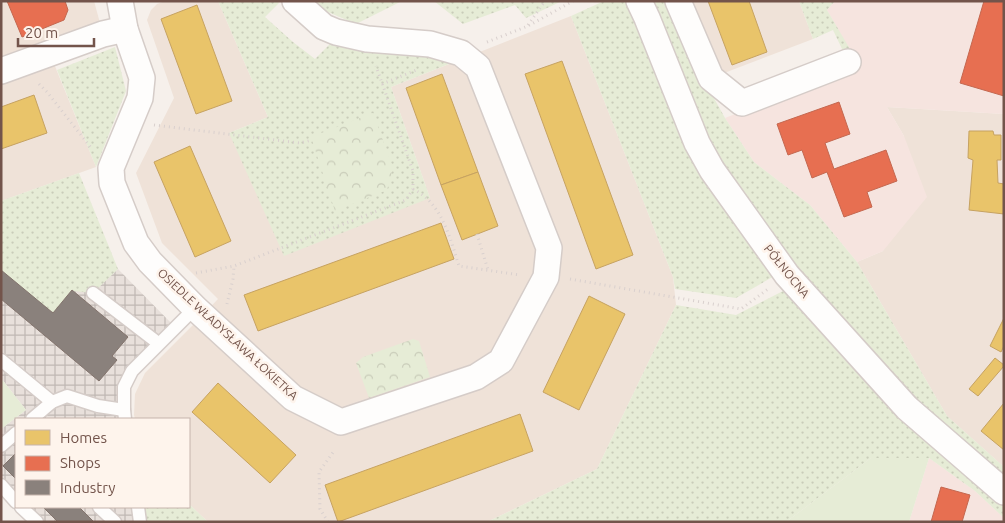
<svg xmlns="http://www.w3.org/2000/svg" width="1005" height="523" font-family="Ubuntu,sans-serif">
<defs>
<pattern id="industrial-grid" width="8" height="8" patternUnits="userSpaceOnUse" patternTransform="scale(1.25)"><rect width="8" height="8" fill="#e8e0db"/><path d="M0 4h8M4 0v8" fill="none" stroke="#c0b8b4"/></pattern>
<pattern id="grass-dots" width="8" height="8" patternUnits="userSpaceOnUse" patternTransform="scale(1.25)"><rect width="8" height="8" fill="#e6ecd6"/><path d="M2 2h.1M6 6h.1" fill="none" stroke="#c9ccb9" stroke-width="1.8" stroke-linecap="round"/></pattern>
<pattern id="park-crowns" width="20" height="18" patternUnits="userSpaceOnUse" patternTransform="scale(1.25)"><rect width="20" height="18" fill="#e6ecd6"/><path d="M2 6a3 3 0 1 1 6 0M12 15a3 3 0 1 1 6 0" fill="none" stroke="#c9ccb9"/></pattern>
</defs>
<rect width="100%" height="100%" fill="#f6f0eb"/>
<g fill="#efe2d8">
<path d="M1,1H94L103,34L50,54L96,167L1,201Z"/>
<path d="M165,1H218L268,117L229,133L430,198L391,87L571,16L673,277L676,305L597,469L487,522H208L189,504V419H135L134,415L135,394L145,373L195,323L218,299L162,243L136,173L174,98L147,20L151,10L157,4Z"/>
<path d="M690,1H799L813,39L719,75Z"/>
<path d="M887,107L1004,114V467L947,416L857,262L883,251L904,136Z"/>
</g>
<g fill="#f6e4df">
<path d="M835,1H1004V114L887,107L904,136L927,197L883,251L857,262L810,205L754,162L725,118L859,66L827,10Z"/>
<path d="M929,458L975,491L1004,518V522H909Z"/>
</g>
<g fill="url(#industrial-grid)">
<path d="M118,269L175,327L132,371L125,419H16V502L1,485V429L26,410L1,378V270L53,313L72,290L93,292Z"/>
<path d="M21,507H138L140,522H37Z"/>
</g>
<g fill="url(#grass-dots)">
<path d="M218,1H277L279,3L265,17L293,42L315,59L335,39L433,50L454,62L391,87L430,198L284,256L229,133L268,117Z"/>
<path d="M313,1H402L356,24L321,9Z"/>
<path d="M434,1H562L526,18L515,5L463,24Z"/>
<path d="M604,1H630L776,275L736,298L675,289L673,277L571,16Z"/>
<path d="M649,1H670L705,82L725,118L754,162L810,205L857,262L947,416L1004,467V476L920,405L796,269L719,166Z"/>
<path d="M799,1H835L827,10L860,66L852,70L833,30L813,39Z"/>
<path d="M115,47L126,91L96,167L57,70Z"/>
<path d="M79,173L118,269L93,293L72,291L53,313L1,270V201Z"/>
<path d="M783,291L789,292L843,358L903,416L1004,503V518L975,491L929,458H871L786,522H487L597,469L676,305L736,315Z"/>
<path d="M189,504L208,522H172L170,520L168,522H140L138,507H189Z"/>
</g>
<g fill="url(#park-crowns)">
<path d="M373,113L393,168L387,190L335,211L311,137Z"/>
<path d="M413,339L419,341L430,377L369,398L356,363L363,357Z"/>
</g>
<g fill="#e6ecd6">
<path d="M1,378L26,410L1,429Z"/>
<path d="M871,458H929L909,522H786Z"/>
</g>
<g fill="#e9c46a" stroke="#c6a261">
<path d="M708,1H749L767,52L732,65Z"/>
<path d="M197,5L232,101L196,114L161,19Z"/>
<path d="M562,61L633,255L596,269L525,74Z"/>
<path d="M442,74L478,172L441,185L406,88Z"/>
<path d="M34,95L47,133L1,149V107Z"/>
<path d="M969,131H993L994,135H1001V160H997L998,183L1004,184V214L969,210L973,160L968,158Z"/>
<path d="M190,146L231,241L195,257L154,162Z"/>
<path d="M478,172L498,226L462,240L441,185Z"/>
<path d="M441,223L454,259L258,331L244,295Z"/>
<path d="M589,296L625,314L579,410L543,392Z"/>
<path d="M1004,318V346L1001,352L990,346Z"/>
<path d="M995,358L1004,365V366L978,396L969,389Z"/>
<path d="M218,383L296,455L270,483L192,412Z"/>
<path d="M1004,403V450L981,431Z"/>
<path d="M520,414L533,451L338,522L325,485Z"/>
</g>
<g fill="#e76f51" stroke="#c4674f">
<path d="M7,1H65L68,10L64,20L22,37Z"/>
<path d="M984,1H1004V96L960,83Z"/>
<path d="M839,102L850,134L825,143L834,169L886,150L897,181L867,192L872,207L844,217L827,172L812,178L802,150L788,155L777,124Z"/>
<path d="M941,487L970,495L962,522H931Z"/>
</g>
<g fill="#8a817c" stroke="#83746d">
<path d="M1,270L53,313L72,290L128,337L112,356L117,360L99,381L1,299Z"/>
<path d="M16,453V479L3,466Z"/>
<path d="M43,507H79L94,522H58Z"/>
</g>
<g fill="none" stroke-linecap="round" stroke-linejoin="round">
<g stroke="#d5ccc8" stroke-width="15">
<g id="lane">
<path d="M93,293L158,343"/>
<path d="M1,360L52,402"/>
<path d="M32,419L52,402L67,396L98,406L124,410"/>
<path d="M125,419L124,410V387L132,371L195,308"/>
<path d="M1,446L16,433"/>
<path d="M1,485L16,502"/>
<path d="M21,507L37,522"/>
<path d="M99,507L115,522"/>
<path d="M138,507L140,522"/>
</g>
</g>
<g stroke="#d5ccc8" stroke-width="28">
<g id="street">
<path d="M120,1L125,29L142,78L140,98L111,168L112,183L136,243L150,262L195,308L293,398L341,422L476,377L501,361L546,277L549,248L478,67L461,53L430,44L367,39L336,32L324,27L295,1"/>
<path d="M639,1L647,18L697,143L712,170L787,275L907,408L1004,492"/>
<path d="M678,1L711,78L742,103L848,62"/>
<path d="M1,71L103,34L125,29"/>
</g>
</g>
<g stroke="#d9d0ce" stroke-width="3" stroke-dasharray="1 4" stroke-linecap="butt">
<path d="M528,25L545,1"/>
<path d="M487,42L528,26L573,1"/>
<path d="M39,84L47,92L92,149"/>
<path d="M382,84L419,69"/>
<path d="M154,125L300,143L312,140"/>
<path d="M413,189C442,203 450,238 459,266L520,275"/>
<path d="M477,234L488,270"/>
<path d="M196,273L234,266L406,200L413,189V171L376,66"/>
<path d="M570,279L741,309L768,289"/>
<path d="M227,304L233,279L234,266"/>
<path d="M328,522L320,509L319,472L334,451"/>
</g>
<use href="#lane" stroke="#fefdfc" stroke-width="12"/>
<use href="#street" stroke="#fefdfc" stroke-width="25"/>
</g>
<g text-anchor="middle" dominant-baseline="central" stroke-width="5" stroke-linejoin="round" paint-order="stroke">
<g font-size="12" fill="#73544b" stroke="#fef4ec">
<text transform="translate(787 271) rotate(51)">PÓŁNOCNA</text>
<text transform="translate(228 334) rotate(43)">OSIEDLE WŁADYSŁAWA ŁOKIETKA</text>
</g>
</g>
<rect width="1005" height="523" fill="none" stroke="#73544b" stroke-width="5"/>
<rect x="15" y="418" width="175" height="90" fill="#fef4ec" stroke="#c6b4ac"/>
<rect x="25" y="430" width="25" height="15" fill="#e9c46a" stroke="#c6b4ac"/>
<text x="60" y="443" font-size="15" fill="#73544b">Homes</text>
<rect x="25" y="456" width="25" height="15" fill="#e76f51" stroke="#c6b4ac"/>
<text x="60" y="468" font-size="15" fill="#73544b">Shops</text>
<rect x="25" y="480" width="25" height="15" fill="#8a817c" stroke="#c6b4ac"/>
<text x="60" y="493" font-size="15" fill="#73544b">Industry</text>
<path d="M18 38v8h76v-8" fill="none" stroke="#73544b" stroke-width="2.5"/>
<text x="25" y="38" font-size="15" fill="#73544b" stroke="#fef4ec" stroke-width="4" paint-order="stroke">20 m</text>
</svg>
